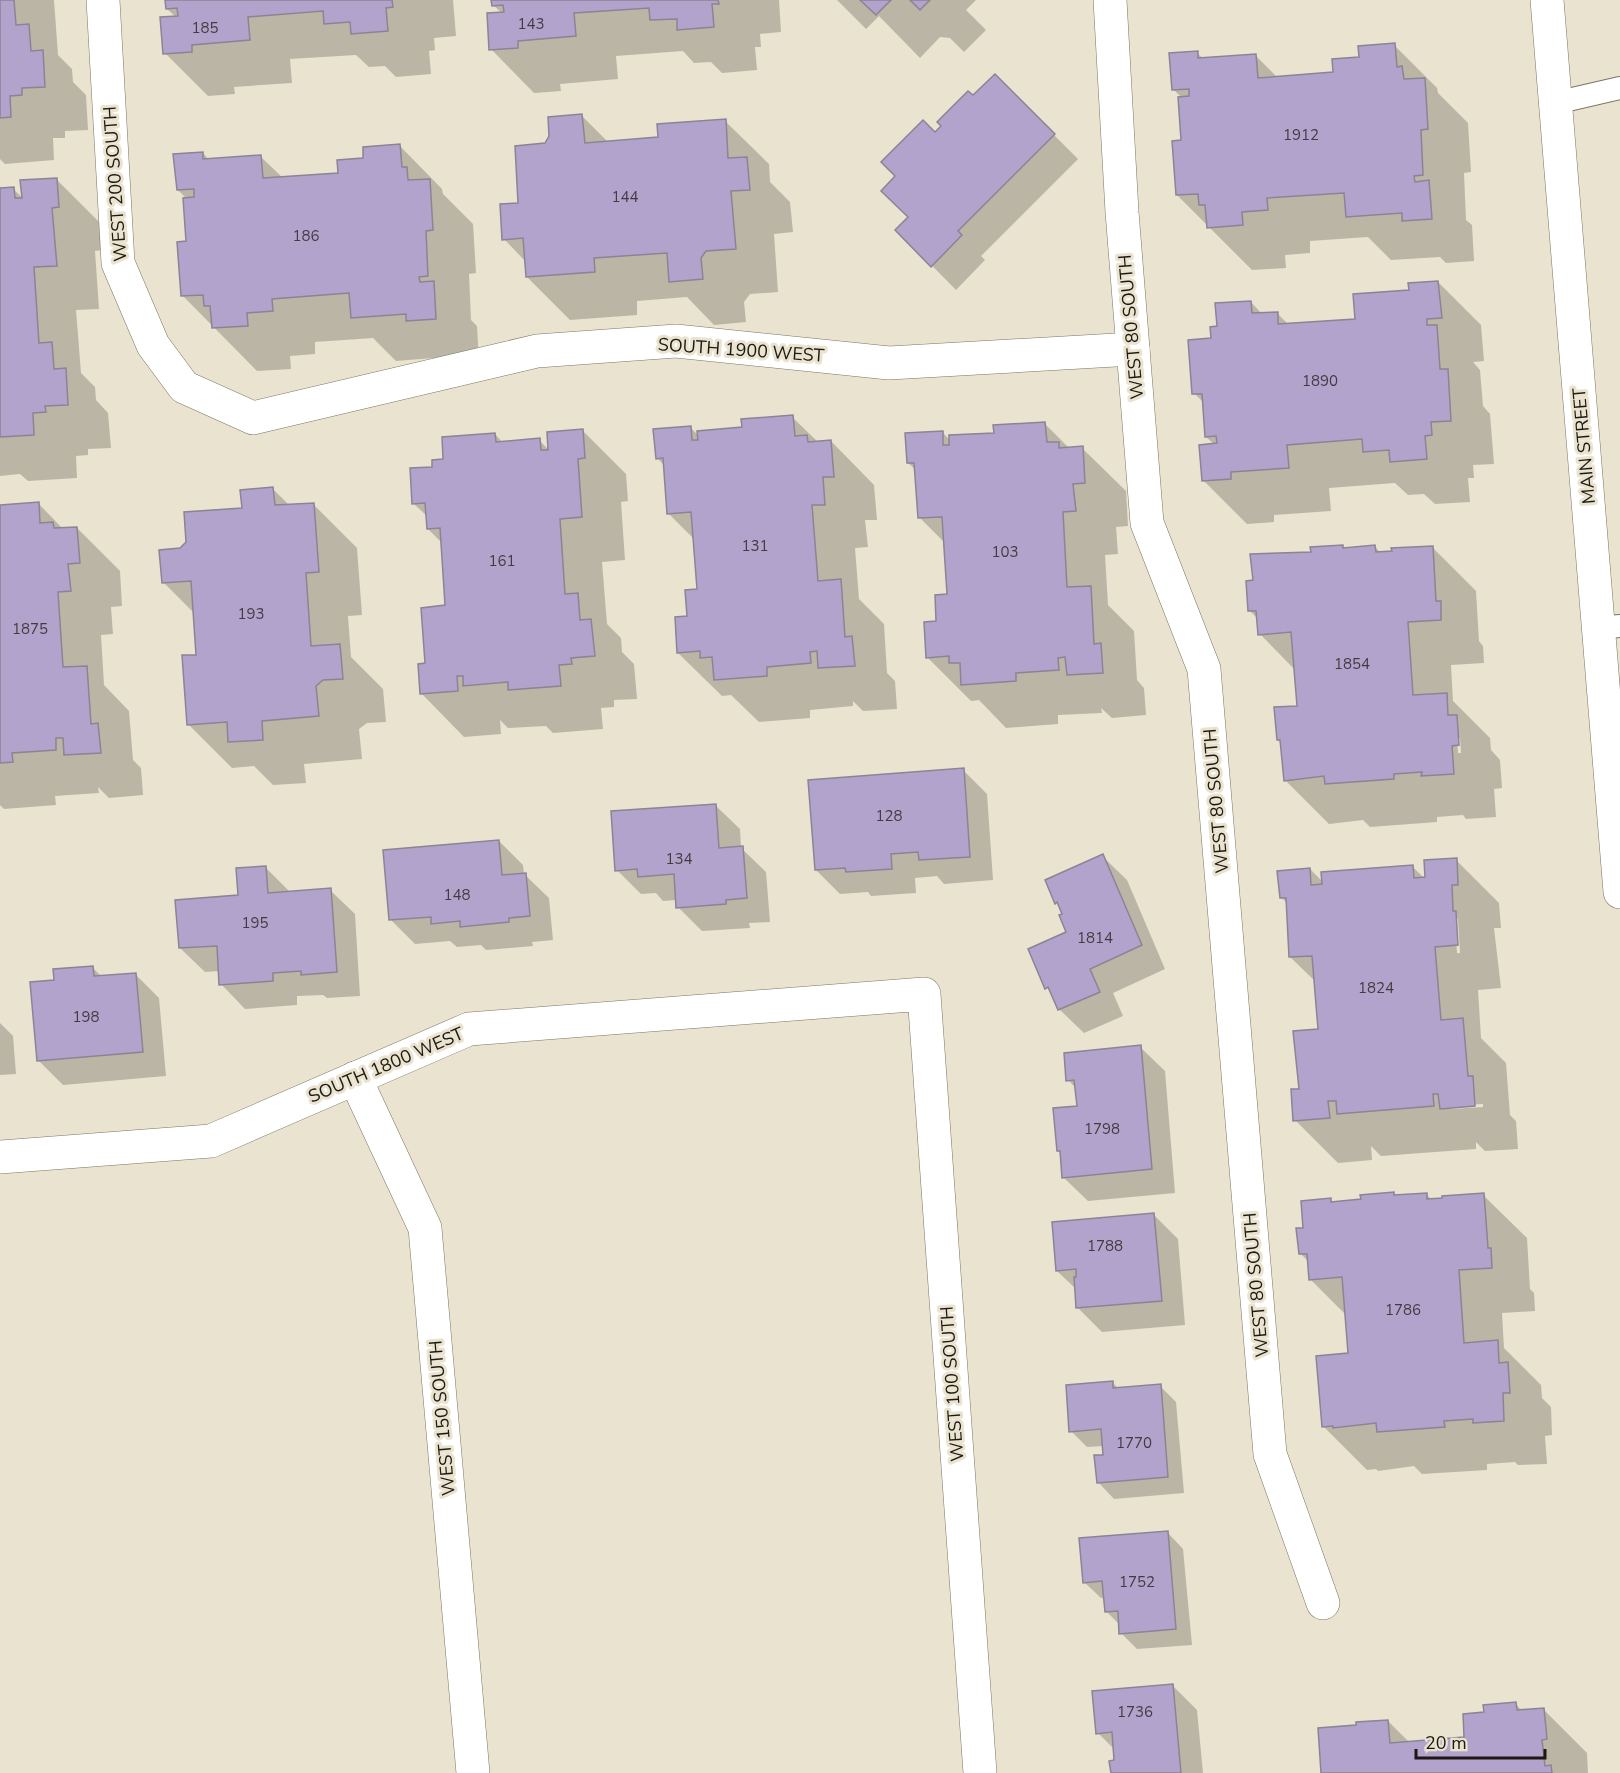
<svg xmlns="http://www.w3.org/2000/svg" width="1620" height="1773" font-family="'Nunito Sans',sans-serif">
<rect width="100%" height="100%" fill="#eae3d0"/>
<g fill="#0003" fill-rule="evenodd">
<path d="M0,0H54L58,55L72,69L73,82L86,95L88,130L65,131V138H53L54,160L5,164L0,159Z"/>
<path d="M167,0H453L456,36L434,38L435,50L429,51L431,74L396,77L385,66L369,67L356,55L290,59L292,83L234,87L235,94L208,96L165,53L176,17L167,9Z"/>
<path d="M493,0H779L781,32L760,34L761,47H755L757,70L722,73L711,62L694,63L683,51L616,56L618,79L560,84L561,91L534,93L491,49L502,13L493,5Z"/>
<path d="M837,0H976L966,10L986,30L964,52L950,38L940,37L920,58L879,16L866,29Z"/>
<path d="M1394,45L1437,88L1438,93L1468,123L1471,172L1464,173L1466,220L1472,225L1474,261L1446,263L1440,257L1391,260L1368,237L1310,241V253L1285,255L1286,268L1252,270L1177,195L1183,142L1182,98L1173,89L1197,53L1204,59L1256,56L1278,78L1335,74L1361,59Z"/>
<path d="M995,76L1078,159L981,256L985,260L956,290L897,230L909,217L935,134Z"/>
<path d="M582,116L608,142L659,139L725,121L769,164L770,182L790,202L793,232L774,234L778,292L750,294L744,302L746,322L714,325L687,297L637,301V315L570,320L527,277L526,262L504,239L546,145Z"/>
<path d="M399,145L442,189L443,194L473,224L476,273L469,274L471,320L477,326L479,362L445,357L396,361L373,338L315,342V354L290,356L291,369L257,371L182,295L188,243L187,199L178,190L203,153L209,160L261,157L283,178L340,174L365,159Z"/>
<path d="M56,179L100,223L102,250L95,251L99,309L76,310L81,373L95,387L96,400L108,413L111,448L88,449V455L76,456L77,478L28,481L20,474L0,476V190L13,189L24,199Z"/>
<path d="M1438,282L1481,325L1484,361L1473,362L1480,370L1483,406L1490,414L1494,464L1473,465L1474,478H1468L1470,502L1435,504L1424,494L1408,495L1395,483L1329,488L1331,511L1274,515V522L1247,524L1204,481L1215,445L1206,437L1204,403L1194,393L1212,339L1218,328L1251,302L1262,314L1277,313L1289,325L1357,320L1411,291Z"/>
<path d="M792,417L818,442L831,441L874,485L877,520H865L868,547L855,548L859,599L884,624L887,673L895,681L897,709L863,711L853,701V706L810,710V718L759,722L731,695L722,696L678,653L699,591L695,540L668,513L665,466L657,458L690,427L699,436Z"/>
<path d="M1044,423L1070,449L1082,448L1126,491L1128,526L1116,527L1118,554L1105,555L1108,605L1134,631L1137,680L1144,688L1146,715L1112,718L1101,708L1102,713L1058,715V724L1006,728L979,700L971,701L927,657L949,596L945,543L920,518L916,470L908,463L942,432L950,440L996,434Z"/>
<path d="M583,431L626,474L628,501L621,502L625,560L602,562L607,624L621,638L622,652L634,664L637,699L614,700V707L601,708L603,729L553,733L546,726L508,728L500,720L501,734L464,737L421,693L426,665L447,607L442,543L428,529V517L414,504L434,468L495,434L503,443L539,440L549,450Z"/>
<path d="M272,488L290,506L313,504L357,548L362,615L348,616L351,657L383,689L386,722L367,723L359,729L362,759L304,764L306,783L273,785L254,766L232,768L189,725L198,656L195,614L164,583L180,549Z"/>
<path d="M38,503L63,529L77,528L120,571L122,606L111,607L113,634L101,635L104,685L129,711L133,760L141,768L143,795L109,798L98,787L99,793L55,796L56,805L4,809L0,805V506Z"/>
<path d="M1342,547L1345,549L1375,547L1381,553L1432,547L1476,591L1479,641L1483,646L1484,663L1451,665L1453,701L1490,738L1491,750L1500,760L1502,788L1494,789L1496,817L1466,819L1463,815L1437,817V822L1370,827L1363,820L1329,824L1285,780L1282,744L1278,740L1298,707L1295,670L1260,634L1258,619L1250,611L1254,582L1312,554ZM1457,738H1460L1461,753H1458Z"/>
<path d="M963,770L987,794L993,880L944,884L937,876L915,878L916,893L871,896L868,892L840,894L816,870Z"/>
<path d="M715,805L740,829L741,848L766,872L770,922L749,923L750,928L702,931L678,907L677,900L663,901L656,893L641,894L617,870Z"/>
<path d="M499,841L523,865L524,874L549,898L553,940L532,942L533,946L486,950L481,945L457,947L450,941L415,944L391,920Z"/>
<path d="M1102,856L1127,880L1165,969L1113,993L1123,1016L1084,1033L1059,1009L1053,994L1047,988L1068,933L1061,907L1057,903L1047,881Z"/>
<path d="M1456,860L1499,903L1501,928H1494L1501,988L1478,990L1481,1038L1506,1063L1510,1115L1516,1121L1518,1149L1485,1151L1476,1142V1149L1381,1156L1371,1146L1372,1160L1338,1163L1295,1120L1300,1090L1319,1030L1316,982L1290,957L1288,904L1281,897L1310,869L1324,883L1413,867L1424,878ZM1455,916L1458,919L1460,953H1457ZM1483,1104V1107L1452,1109L1449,1106Z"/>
<path d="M265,867L289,891L330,890L355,914L360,996L327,998L323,995L297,996V1005L245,1009L221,984L220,971L205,972L180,948L240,897Z"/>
<path d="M92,967L102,977L135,974L159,998L166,1076L63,1085L39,1061L55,981Z"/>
<path d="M0,1023L13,1036L16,1074L0,1075Z"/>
<path d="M1140,1047L1165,1071L1175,1193L1088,1201L1063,1177L1061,1154L1058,1151L1078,1107L1077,1089L1068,1080Z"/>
<path d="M1393,1194L1396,1196L1426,1194L1432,1200L1483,1195L1527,1238L1530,1289L1534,1293L1535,1311L1502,1313L1504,1348L1541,1385L1542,1398L1551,1407L1552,1435L1545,1436L1547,1464L1518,1465L1515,1462L1487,1464V1470L1422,1474L1414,1466L1378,1471L1376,1469L1367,1470L1323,1426L1349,1355L1346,1315L1310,1279L1309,1262L1300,1253L1304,1229L1331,1200L1334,1203L1362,1200Z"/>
<path d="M1154,1215L1178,1239L1185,1325L1102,1332L1078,1308L1076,1289L1057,1271Z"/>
<path d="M1112,1382L1119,1389L1160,1386L1176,1402L1184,1493L1114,1499L1098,1482L1104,1456V1446L1087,1447L1071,1431Z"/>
<path d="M1167,1532L1183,1549L1192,1645L1137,1649L1121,1633L1120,1625L1106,1611L1105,1598H1101L1084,1582Z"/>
<path d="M1173,1686L1197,1710L1203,1773H1112L1116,1761L1115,1750L1098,1733Z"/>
<path d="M1516,1704L1522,1711L1543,1709L1587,1753L1588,1773H1323L1388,1721L1410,1743L1465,1739L1486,1714Z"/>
</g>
<g fill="#b2a3cd" stroke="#8a8495" stroke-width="1.5">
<path d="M0,0H14L16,25L29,24L31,51L43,50L45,87L22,88V95L10,96L11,117L0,118Z"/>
<path d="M165,0H392L393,7L386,8L388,31L351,34L350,22L324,24L323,11L248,17L250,40L192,45V52L163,54L160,17L178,16L177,8L166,9Z"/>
<path d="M491,0H718L719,4H712L714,27L677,30V19L650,20L649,8L574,13L576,36L518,41V48L489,50L487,13L504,12L503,5L492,6Z"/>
<path d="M860,0H891L876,15Z"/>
<path d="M910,0H930L920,10Z"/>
<path d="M1395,43L1397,67L1402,66L1404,79L1425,78L1428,129L1421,130L1423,175L1414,176L1415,182L1429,180L1432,219L1402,221V213L1346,217L1344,193L1267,198L1268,210L1242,212L1243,225L1207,228L1205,205H1199L1198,194L1176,195L1172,141L1181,140L1178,97L1189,96V89L1172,90L1169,53L1198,51V58L1256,54L1258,78L1333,72L1332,59L1359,57L1358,46Z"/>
<path d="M995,74L1055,134L958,231L962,235L931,267L895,230L908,217L881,191L895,176L881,162L923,120L935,132L941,126L937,122L968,91L973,95Z"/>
<path d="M582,114L585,143L658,137L657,124L726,119L728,158L747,157L750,190L731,191L736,249L706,251L701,258L703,279L669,282L667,253L594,258L595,272L526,277L523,238L502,240L500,204L518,203L515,146L545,143L549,136L548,117Z"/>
<path d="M400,144L402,167H407L408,180L430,179L433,230L426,231L428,276L419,277L420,282L434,281L436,319L406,321V314L351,318L349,293L272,299L273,311L247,313L248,326L212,328L210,306H204L203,295L181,296L177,242L186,241L183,198L194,197V189L177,190L173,154L203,152V159L261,155L263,178L338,173L337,160L363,158V147Z"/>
<path d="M57,178L59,207L52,208L57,266L34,267L39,343L52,342L54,369L66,368L68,405L45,406L46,412L33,413L34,435L0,437V188L14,187L15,198H22L20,180Z"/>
<path d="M1438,281L1442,318L1427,319V325H1437L1440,369H1448L1451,421L1431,422L1432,435L1425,436L1427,459L1390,462L1389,450L1363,452L1362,439L1287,445L1289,468L1231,472V479L1202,481L1199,445L1217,443L1216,436L1205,437L1202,394H1192L1188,340L1211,338L1210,327L1217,326L1215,303L1251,301L1252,313L1278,312V324L1355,319L1353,294L1409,290L1408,283Z"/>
<path d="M793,415L795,436L807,435L808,442L831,440L834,477H823L825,505H812L818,581L841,579L845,637L852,636L855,666L818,668L817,651L810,652L811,663L767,667V676L714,680L712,657L700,658V651L677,653L675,617L687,616L685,590L697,589L691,512L667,514L663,458L656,459L653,429L691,426L692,440H698L697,431L742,427L741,419Z"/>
<path d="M1045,422L1047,442H1059V448L1083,446L1085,483L1073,484L1076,511L1063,512L1067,587L1091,586L1094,644L1101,643L1103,673L1067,675L1065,657L1058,658L1059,670L1016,673V681L961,685L960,663H949V656L926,658L924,622L936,621L935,595L947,594L942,517L918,518L914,463H907L905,433L943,431V445H949V435L994,433L993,425Z"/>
<path d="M583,429L585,458L578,459L582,517L560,519L565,594L578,593L580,620L591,619L595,656L571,658L572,664L559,665L561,686L508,690V682L463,686V676H457L458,691L420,694L418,664L425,663L421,608L445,605L440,528L427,529L425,503L412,504L410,468L432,467V460L443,459L442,437L495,433L496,442L540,438L541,450H548L547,432Z"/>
<path d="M273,487L275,505L314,503L319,572L306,573L311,646L340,644L343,679L323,680L316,686L319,716L262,721L263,740L228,742L227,722L187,725L182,655H196L191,581L162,583L159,550L180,548L186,542L184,512L242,508L240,490Z"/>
<path d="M39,502L40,523L53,522L54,528L77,527L80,563L68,564L71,591L58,592L63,667L87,666L91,724L98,723L101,753L64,755L63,738H56V750L12,753L13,762L0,763V505Z"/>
<path d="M1343,545V548L1375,545L1376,552L1392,551L1391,548L1433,546L1436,601H1441V620L1408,622L1413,695L1447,693L1448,715H1457L1459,745L1452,746L1454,774L1421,776L1422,772L1394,774V779L1325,784L1324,776L1284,781L1280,740H1277L1274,707L1297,706L1291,632L1258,635L1256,611H1248L1246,581L1253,580L1250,554L1311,552L1310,547Z"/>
<path d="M964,768L970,857L919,860L918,852L891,854L892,869L846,872L845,868L815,870L808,780Z"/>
<path d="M716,804L719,848L743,846L747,898L726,900V904L676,908L674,874L638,877L637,869L615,871L611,811Z"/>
<path d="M499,840L502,875L526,873L530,916L509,918V922L460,927V921L431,924V917L389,920L383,850Z"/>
<path d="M1103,854L1142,945L1090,969L1100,992L1058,1010L1048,987L1045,989L1028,949L1066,932L1059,915L1062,914L1057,902L1055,904L1045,880Z"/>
<path d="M1457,858L1458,885H1452L1453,911H1456L1458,945L1435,947L1441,1020L1463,1018L1468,1076H1473L1475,1106L1440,1109L1438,1094H1433L1434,1106L1337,1114L1336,1101H1328L1330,1118L1293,1121L1291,1089H1299L1293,1031L1318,1029L1312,956L1289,957L1286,898H1280L1277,871L1310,868L1311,885L1322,884L1321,872L1413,865L1414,878L1425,877L1424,860Z"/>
<path d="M266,866L268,893L331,888L337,972L301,975V971L273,973V981L219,985L217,946L179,948L175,900L238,895L236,868Z"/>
<path d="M93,966L94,976L136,973L143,1052L37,1061L30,982L54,980L53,969Z"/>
<path d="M1141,1045L1152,1169L1062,1178L1060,1151H1057L1053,1108L1077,1106L1074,1080L1066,1081L1064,1053Z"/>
<path d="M1394,1192V1195L1427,1193V1199L1442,1198V1196L1484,1193L1488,1248H1491L1492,1268L1459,1270L1464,1343L1498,1340L1499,1363L1508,1362L1510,1393H1503L1504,1421L1473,1423V1419L1444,1421L1445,1427L1377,1432L1376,1423L1333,1428V1426L1322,1427L1316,1356L1348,1353L1342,1277L1309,1280L1307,1254H1299L1296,1228H1303L1301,1201L1331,1198V1202L1361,1199L1360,1195Z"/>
<path d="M1154,1213L1162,1301L1076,1308L1074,1277H1076V1269L1056,1271L1052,1222Z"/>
<path d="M1113,1381V1388L1161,1384L1168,1477L1097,1483L1094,1455H1103L1101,1429L1069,1432L1066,1385Z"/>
<path d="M1168,1531L1176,1629L1119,1634L1118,1611L1105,1612L1102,1581L1083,1583L1079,1538Z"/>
<path d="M1173,1684L1181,1773H1111L1109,1761L1114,1760L1112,1732L1096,1734L1092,1691Z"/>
<path d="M1516,1702L1517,1710L1544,1708L1547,1739L1542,1740L1545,1766L1551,1765L1552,1773H1321L1318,1728L1356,1725V1722L1388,1720L1390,1743L1464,1737L1463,1714L1484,1712L1483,1705Z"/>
</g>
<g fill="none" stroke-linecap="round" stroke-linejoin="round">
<g stroke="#7b7564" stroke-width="24">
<g id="lane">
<path d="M1555,103L1620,88"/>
<path d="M1599,628L1620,626"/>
</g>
</g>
<g stroke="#7b7564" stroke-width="34">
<g id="street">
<path d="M103,0L118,263L153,345L184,387L253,418L537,351L676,341L889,363L1133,349"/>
<path d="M1110,0L1122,212L1147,523L1204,669L1270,1454L1323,1603"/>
<path d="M355,1078L425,1228L473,1773"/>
<path d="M0,1157L211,1141L469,1029L924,994L980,1773"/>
</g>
</g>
<g stroke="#7b7564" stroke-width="34">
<path id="secondary" d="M1547,0L1620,892"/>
</g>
<use href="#lane" stroke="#fff" stroke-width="22"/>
<use href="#street" stroke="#fff" stroke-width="33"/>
<use href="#secondary" stroke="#fff" stroke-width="33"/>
</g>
<g text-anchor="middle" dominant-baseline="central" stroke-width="6" stroke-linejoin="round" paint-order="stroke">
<g font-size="15" fill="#423c41">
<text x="531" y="24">143</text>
<text x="205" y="28">185</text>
<text x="1301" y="135">1912</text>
<text x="625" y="197">144</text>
<text x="306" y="236">186</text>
<text x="1320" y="381">1890</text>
<text x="755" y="546">131</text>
<text x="1005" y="552">103</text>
<text x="502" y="561">161</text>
<text x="251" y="614">193</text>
<text x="30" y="629">1875</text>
<text x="1352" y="664">1854</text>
<text x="889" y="816">128</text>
<text x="679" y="859">134</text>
<text x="457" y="895">148</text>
<text x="255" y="923">195</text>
<text x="1095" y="938">1814</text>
<text x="1376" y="988">1824</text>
<text x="86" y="1017">198</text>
<text x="1102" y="1129">1798</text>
<text x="1105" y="1246">1788</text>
<text x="1403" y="1310">1786</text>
<text x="1134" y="1443">1770</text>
<text x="1137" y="1582">1752</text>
<text x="1135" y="1712">1736</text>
</g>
<g font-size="18" fill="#1c1912" stroke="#eae3d0">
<text transform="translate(115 184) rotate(-94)">WEST 200 SOUTH</text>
<text transform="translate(1131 327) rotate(-95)">WEST 80 SOUTH</text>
<text transform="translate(741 350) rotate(4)">SOUTH 1900 WEST</text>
<text transform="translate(1584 446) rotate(-95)">MAIN STREET</text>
<text transform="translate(1216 801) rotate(-95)">WEST 80 SOUTH</text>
<text transform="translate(386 1065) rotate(-23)">SOUTH 1800 WEST</text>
<text transform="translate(1256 1285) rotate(-95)">WEST 80 SOUTH</text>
<text transform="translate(952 1384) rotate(-94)">WEST 100 SOUTH</text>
<text transform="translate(442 1418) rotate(-95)">WEST 150 SOUTH</text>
</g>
</g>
<path d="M1416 1749v9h129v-9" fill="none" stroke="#1c1912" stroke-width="3"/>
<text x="1425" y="1749" font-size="18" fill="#1c1912" stroke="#eae3d0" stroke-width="4.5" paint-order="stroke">20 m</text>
</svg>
